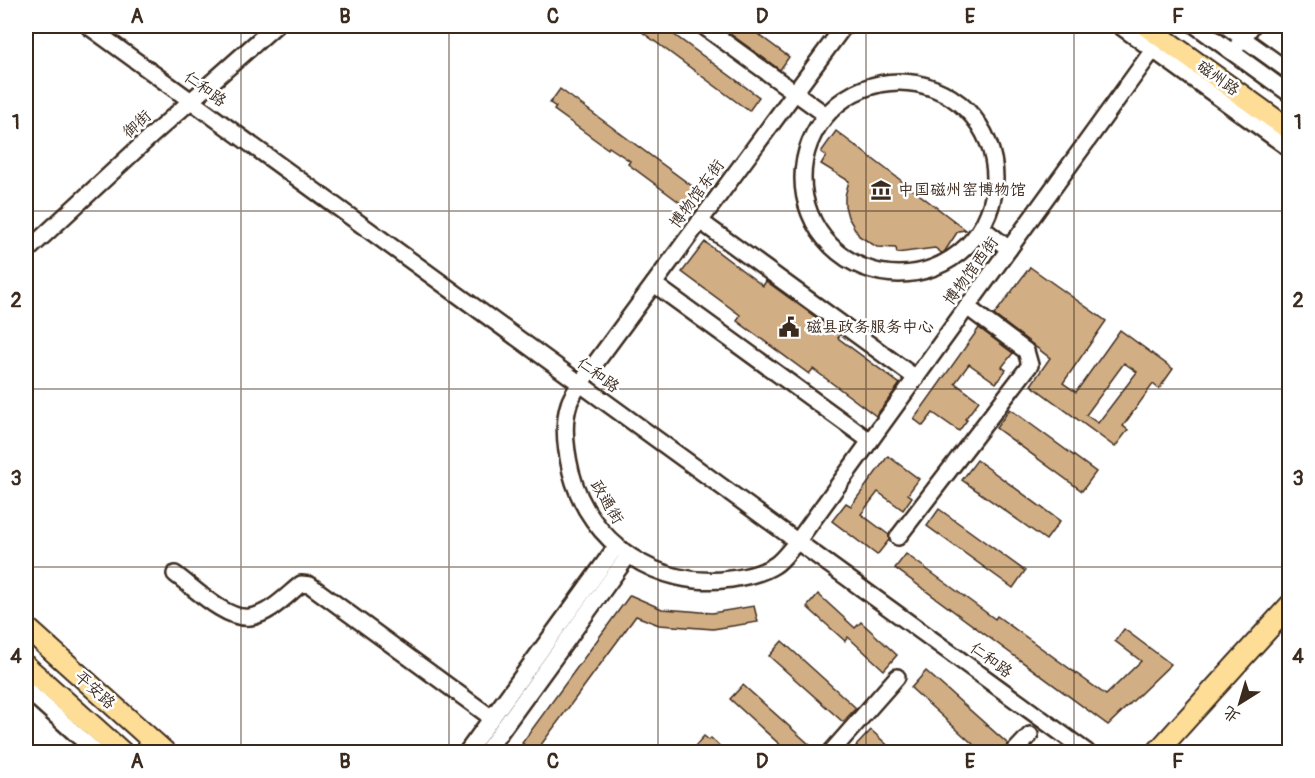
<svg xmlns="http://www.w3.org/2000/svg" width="1315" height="778" font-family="Pangolin,'LXGW WenKai TC',sans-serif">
<rect width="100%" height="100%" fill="#fff"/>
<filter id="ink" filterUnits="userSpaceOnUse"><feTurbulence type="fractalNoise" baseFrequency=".0167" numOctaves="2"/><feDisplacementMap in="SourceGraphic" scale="12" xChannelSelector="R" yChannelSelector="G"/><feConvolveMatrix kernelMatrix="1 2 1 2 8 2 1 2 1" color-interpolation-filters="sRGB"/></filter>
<g filter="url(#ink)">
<g fill="#d2ae84" stroke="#3b2a1e" stroke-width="1.5" fill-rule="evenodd">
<path d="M634,26H662L759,97L749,111Z"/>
<path d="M719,26H747L789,57L780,70Z"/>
<path d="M560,89L700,192L690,205L684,201L682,204L628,164L630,161L609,147L608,149L554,110L556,107L550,103Z"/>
<path d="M836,131L966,230L958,231L943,254L935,248L897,253L896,248L877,247L859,236L848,217L845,206V196L849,181L821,164L826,156L821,152Z"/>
<path d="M705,242L763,286L766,281L840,335L838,338L900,384L876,416L813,369L809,374L737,321L740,315L682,272Z"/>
<path d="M1030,267L1106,321L1063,383L1076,392L1120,330L1173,369L1159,389L1153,384L1123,426L1128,430L1115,447L1031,385L1050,358L994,315ZM1124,363L1137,372L1098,423L1086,415Z"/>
<path d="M979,328L1013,353L1002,367L1006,370L996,383L969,364L955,383L979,401L965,419L967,420L959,431L933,413L923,426L914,419Z"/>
<path d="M1010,409L1096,472L1082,491L996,428Z"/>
<path d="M888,456L919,479L908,494L912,497L903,510L878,492L861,514L889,535V540L877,555L832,521L846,503L851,506Z"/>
<path d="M977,460L1060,521L1046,540L962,480Z"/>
<path d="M939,509L1025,571L1013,588L927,526Z"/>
<path d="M906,554L995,619L997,616L1106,695L1141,661L1115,641L1124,629L1171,664L1108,725L895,568Z"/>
<path d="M818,594L855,628L861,622L897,655L884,670L848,637L845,641L807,607Z"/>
<path d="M630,595L662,609L690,611L712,613L754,606L758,622L713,629L659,625L636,616L535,753L522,743Z"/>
<path d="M782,641L856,708L843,722L769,656Z"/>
<path d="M926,671L1008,744L1002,753H969L975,746L911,688Z"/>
<path d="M743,685L819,753H789L730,699Z"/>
<path d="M871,730L896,753H863L856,746Z"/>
<path d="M704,736L709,740L711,738L727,753H689Z"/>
</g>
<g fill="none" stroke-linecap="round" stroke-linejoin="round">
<g stroke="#3b2a1e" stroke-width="20">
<g id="minor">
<path d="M88,26L1087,752"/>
<path d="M703,26L826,115"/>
<path d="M844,26L580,384C576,390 571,397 569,404C562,425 566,451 571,472C589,543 658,590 731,579C745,577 763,573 775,565C783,560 790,549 797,542L1153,50"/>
<path d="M1120,26L1290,149"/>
<path d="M1196,26L1290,94"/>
<path d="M1226,26L1290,72"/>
<path d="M1238,45L1252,26"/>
<circle cx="899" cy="178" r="96"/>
<path d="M700,221L916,378"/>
<path d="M982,228L1009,249"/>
<path d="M26,252L149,138L275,26"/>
<path d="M654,284L870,441"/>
<path d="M898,537L1030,365L1026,351L967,307"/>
<path d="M175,574C193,587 227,621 250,617C270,614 286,596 301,584L310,585L492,718"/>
<path d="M26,689L96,752"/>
<path d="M467,752L616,547"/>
<path d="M486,752L628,556"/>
<path d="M831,752L897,677"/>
<path d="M1014,752L1030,735"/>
</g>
</g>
<g stroke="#3b2a1e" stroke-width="24">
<g id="major">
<path d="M1146,26L1290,130"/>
<path d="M26,627L165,752"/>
<path d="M26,666L122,752"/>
<path d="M1157,752L1290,605"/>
</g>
</g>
<use href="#minor" stroke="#fff" stroke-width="15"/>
<use href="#major" stroke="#fedd96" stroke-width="20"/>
</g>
</g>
<path fill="none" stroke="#3b2a1e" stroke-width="1.5" stroke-opacity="0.55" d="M241,26V752M449,26V752M658,26V752M866,26V752M1074,26V752M26,211H1290M26,389H1290M26,567H1290"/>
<defs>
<g id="museum-bare" transform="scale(1.62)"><path d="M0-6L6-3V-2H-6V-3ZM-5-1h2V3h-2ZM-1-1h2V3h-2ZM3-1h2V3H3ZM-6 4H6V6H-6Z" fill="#3b2a1e" stroke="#fff" stroke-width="2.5" paint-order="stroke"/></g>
<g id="civic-bare" transform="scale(1.62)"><path d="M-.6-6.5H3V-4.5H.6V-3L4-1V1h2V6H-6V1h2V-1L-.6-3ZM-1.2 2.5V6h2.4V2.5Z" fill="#3b2a1e" stroke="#fff" stroke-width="2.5" paint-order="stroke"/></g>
</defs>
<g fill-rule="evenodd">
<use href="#museum-bare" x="881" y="190"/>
<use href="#civic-bare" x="789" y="327"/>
</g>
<g text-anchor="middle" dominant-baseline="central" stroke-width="5" stroke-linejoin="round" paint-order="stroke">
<g font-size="16" fill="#3b2a1e" stroke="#fff">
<text transform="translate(1218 78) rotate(36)">磁州路</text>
<text transform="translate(205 89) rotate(36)">仁和路</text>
<text transform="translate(137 124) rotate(-42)">御街</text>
<text transform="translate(697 194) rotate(-54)">博物馆东街</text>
<text transform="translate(971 271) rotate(-54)">博物馆西街</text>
<text transform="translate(598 375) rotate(36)">仁和路</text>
<text transform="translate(607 502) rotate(59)">政通街</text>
<text transform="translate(991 660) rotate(36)">仁和路</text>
<text transform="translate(95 690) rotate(42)">平安路</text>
</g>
<g font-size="16" fill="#3b2a1e" stroke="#fff" text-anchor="start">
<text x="898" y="190">中国磁州窑博物馆</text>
<text x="806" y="327">磁县政务服务中心</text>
</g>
</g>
<rect width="1315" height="778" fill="none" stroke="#fff" stroke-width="66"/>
<g transform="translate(1240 703) rotate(217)" stroke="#ffffff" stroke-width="4.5" paint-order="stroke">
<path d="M0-4.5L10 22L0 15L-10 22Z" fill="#3b2a1e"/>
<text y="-9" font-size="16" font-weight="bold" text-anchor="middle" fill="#3b2a1e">北</text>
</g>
<rect x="33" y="33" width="1249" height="712" fill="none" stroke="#3b2a1e" stroke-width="2"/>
<g font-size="20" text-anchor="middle" font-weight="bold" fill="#3b2a1e">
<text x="137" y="23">A</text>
<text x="345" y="23">B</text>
<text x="553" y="23">C</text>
<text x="762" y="23">D</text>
<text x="970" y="23">E</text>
<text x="1178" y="23">F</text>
<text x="16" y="129">1</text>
<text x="1298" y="129">1</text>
<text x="16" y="307">2</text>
<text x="1298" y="307">2</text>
<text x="16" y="485">3</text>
<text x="1298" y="485">3</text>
<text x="16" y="663">4</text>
<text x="1298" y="663">4</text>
<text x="137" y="768">A</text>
<text x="345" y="768">B</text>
<text x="553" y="768">C</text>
<text x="762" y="768">D</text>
<text x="970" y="768">E</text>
<text x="1178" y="768">F</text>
</g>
</svg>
